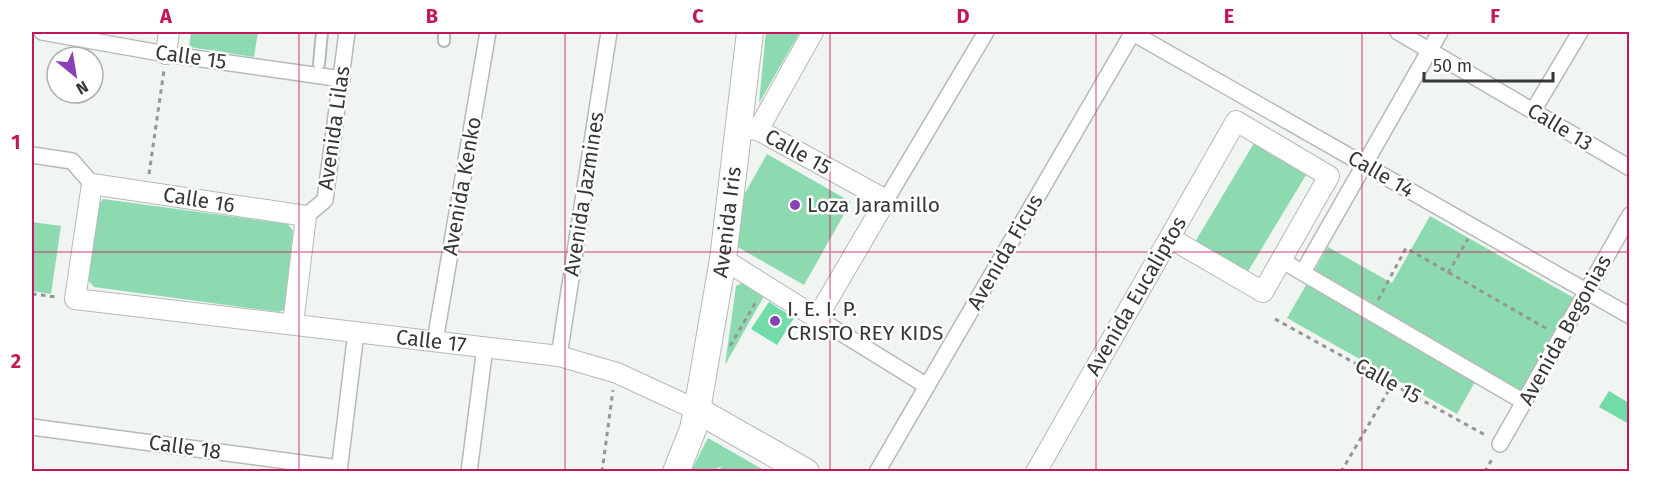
<svg xmlns="http://www.w3.org/2000/svg" width="1661" height="503" font-family="'Fira Sans',sans-serif">
<rect width="100%" height="100%" fill="#f0f5f2"/>
<g fill="#8ddab1">
<path d="M191,32H258L254,57L189,47Z"/>
<path d="M766,32H800L759,103Z"/>
<path d="M1254,143L1306,175L1247,273L1195,242Z"/>
<path d="M767,154L851,202L804,285L736,246L744,195Z"/>
<path d="M103,199L288,224L293,231L284,310L279,312L94,287L88,280L99,204Z"/>
<path d="M1430,216L1574,298L1520,392L1481,371L1457,414L1287,318L1328,247L1392,283Z"/>
<path d="M32,222L61,226L51,294L32,291Z"/>
<path d="M742,283L764,296L725,365L736,286Z"/>
<path d="M708,438L762,469L761,471H717L722,466L712,471H691Z"/>
</g>
<g fill="#71dca7">
<path d="M769,302L794,318L777,345L751,329Z"/>
<path d="M1609,391L1629,403V424L1599,407Z"/>
</g>
<g fill="none" stroke-linecap="round" stroke-linejoin="round">
<g stroke="#b5bab7" stroke-width="14">
<g id="service">
<path d="M444,41V32"/>
<path d="M319,64L322,32"/>
</g>
</g>
<g stroke="#b5bab7" stroke-width="18">
<g id="pedestrian">
<path d="M42,32L166,54L342,79"/>
<path d="M1131,32L1630,316"/>
<path d="M1398,32L1630,168"/>
<path d="M1533,111L1580,32"/>
<path d="M32,155L72,161L92,184"/>
<path d="M886,200L986,32"/>
<path d="M306,216L325,200L347,32"/>
<path d="M1281,260L1524,402"/>
<path d="M1303,272L1440,32"/>
<path d="M817,318L927,386"/>
<path d="M435,341L488,32"/>
<path d="M559,356L609,32"/>
<path d="M32,427L339,468"/>
<path d="M1500,444L1630,215"/>
<path d="M339,472L356,332"/>
<path d="M469,472L485,347"/>
<path d="M877,472L1133,32"/>
</g>
</g>
<g stroke="#b5bab7" stroke-width="22">
<g id="minor">
<path d="M166,54L169,32"/>
<path d="M758,130L813,32"/>
<path d="M723,259L817,318L886,200L758,130L739,128"/>
<path id="s1" d="M293,324L306,216L92,184L75,299L559,356L617,373L697,410"/>
<path d="M1036,472L1236,121L1329,176L1263,292L1170,238"/>
</g>
</g>
<g stroke="#b5bab7" stroke-width="28">
<g id="tertiary">
<path d="M697,410L806,472"/>
<path id="s2" d="M676,472L693,429L697,410L723,259L750,32"/>
</g>
</g>
<g stroke="#949795" stroke-width="3" stroke-dasharray="4.5 4.5" stroke-linecap="butt">
<path d="M149,174L164,70"/>
<path d="M1448,273L1468,239"/>
<path d="M32,294L57,297"/>
<path d="M1378,300L1406,248L1549,330"/>
<path d="M1275,319L1487,436"/>
<path d="M730,346L757,300"/>
<path d="M602,472L613,390"/>
<path d="M1341,472L1393,383"/>
<path d="M1485,472L1493,457"/>
</g>
<use href="#service" stroke="#fff" stroke-width="10"/>
<use href="#pedestrian" stroke="#fff" stroke-width="15"/>
<use href="#minor" stroke="#fff" stroke-width="20"/>
<use href="#tertiary" stroke="#fff" stroke-width="26"/>
</g>
<path fill="none" stroke="#c2185b" stroke-width="1.5" stroke-opacity="0.55" d="M299,32V472M565,32V472M830,32V472M1096,32V472M1362,32V472M32,252H1630"/>
<g fill="#8841b4" stroke="#fff" stroke-width="2">
<circle cx="795" cy="205" r="6"/>
<circle cx="775" cy="321" r="6"/>
</g>
<g text-anchor="middle" dominant-baseline="central" stroke-width="5" stroke-linejoin="round" paint-order="stroke">
<g font-size="21" fill="#363837" stroke="#fff">
<text transform="translate(191 57) rotate(8)">Calle 15</text>
<text transform="translate(1560 127) rotate(31)">Calle 13</text>
<text transform="translate(334 128) rotate(-82)">Avenida Lilas</text>
<text transform="translate(798 152) rotate(29)">Calle 15</text>
<text transform="translate(1381 174) rotate(30)">Calle 14</text>
<text transform="translate(462 186) rotate(-80)">Avenida Kenko</text>
<text transform="translate(584 194) rotate(-81)">Avenida Jazmines</text>
<text transform="translate(199 200) rotate(9)">Calle 16</text>
<text stroke="none"><textPath href="#s2" startOffset="256">Avenida Iris</textPath></text>
<text transform="translate(1005 252) rotate(-60)">Avenida Ficus</text>
<text transform="translate(1136 296) rotate(-60)">Avenida Eucaliptos</text>
<text transform="translate(1565 330) rotate(-61)">Avenida Begonias</text>
<text stroke="none"><textPath href="#s1" startOffset="800">Calle 17</textPath></text>
<text transform="translate(1388 381) rotate(29)">Calle 15</text>
<text transform="translate(185 447) rotate(8)">Calle 18</text>
</g>
<g font-size="21" fill="#363837" stroke="#fff" text-anchor="start">
<text x="807" y="205">Loza Jaramillo</text>
<text x="787" y="309">I. E. I. P.<tspan x="787" dy="24">CRISTO REY KIDS</tspan></text>
</g>
</g>
<rect width="1661" height="503" fill="none" stroke="#ffffff" stroke-width="66"/>
<g transform="translate(75 75) rotate(150)"><circle r="28" fill="#ffffff" stroke="#afafaf" stroke-width="1.5"/>
<path d="M0-4.5L10 22L0 15L-10 22Z" fill="#8841b4"/>
<text y="-9" font-size="16" font-weight="bold" text-anchor="middle" fill="#363837">N</text>
</g>
<path d="M1424 72v9h129v-9" fill="none" stroke="#363837" stroke-width="3"/>
<text x="1433" y="72" font-size="18" fill="#363837" stroke="#ffffff" stroke-width="4.5" paint-order="stroke">50 m</text>
<rect x="33" y="33" width="1595" height="437" fill="none" stroke="#c2185b" stroke-width="2"/>
<g font-size="20" text-anchor="middle" font-weight="bold" fill="#c2185b">
<text x="166" y="23">A</text>
<text x="432" y="23">B</text>
<text x="698" y="23">C</text>
<text x="963" y="23">D</text>
<text x="1229" y="23">E</text>
<text x="1495" y="23">F</text>
<text x="16" y="149">1</text>
<text x="16" y="368">2</text>
</g>
</svg>
